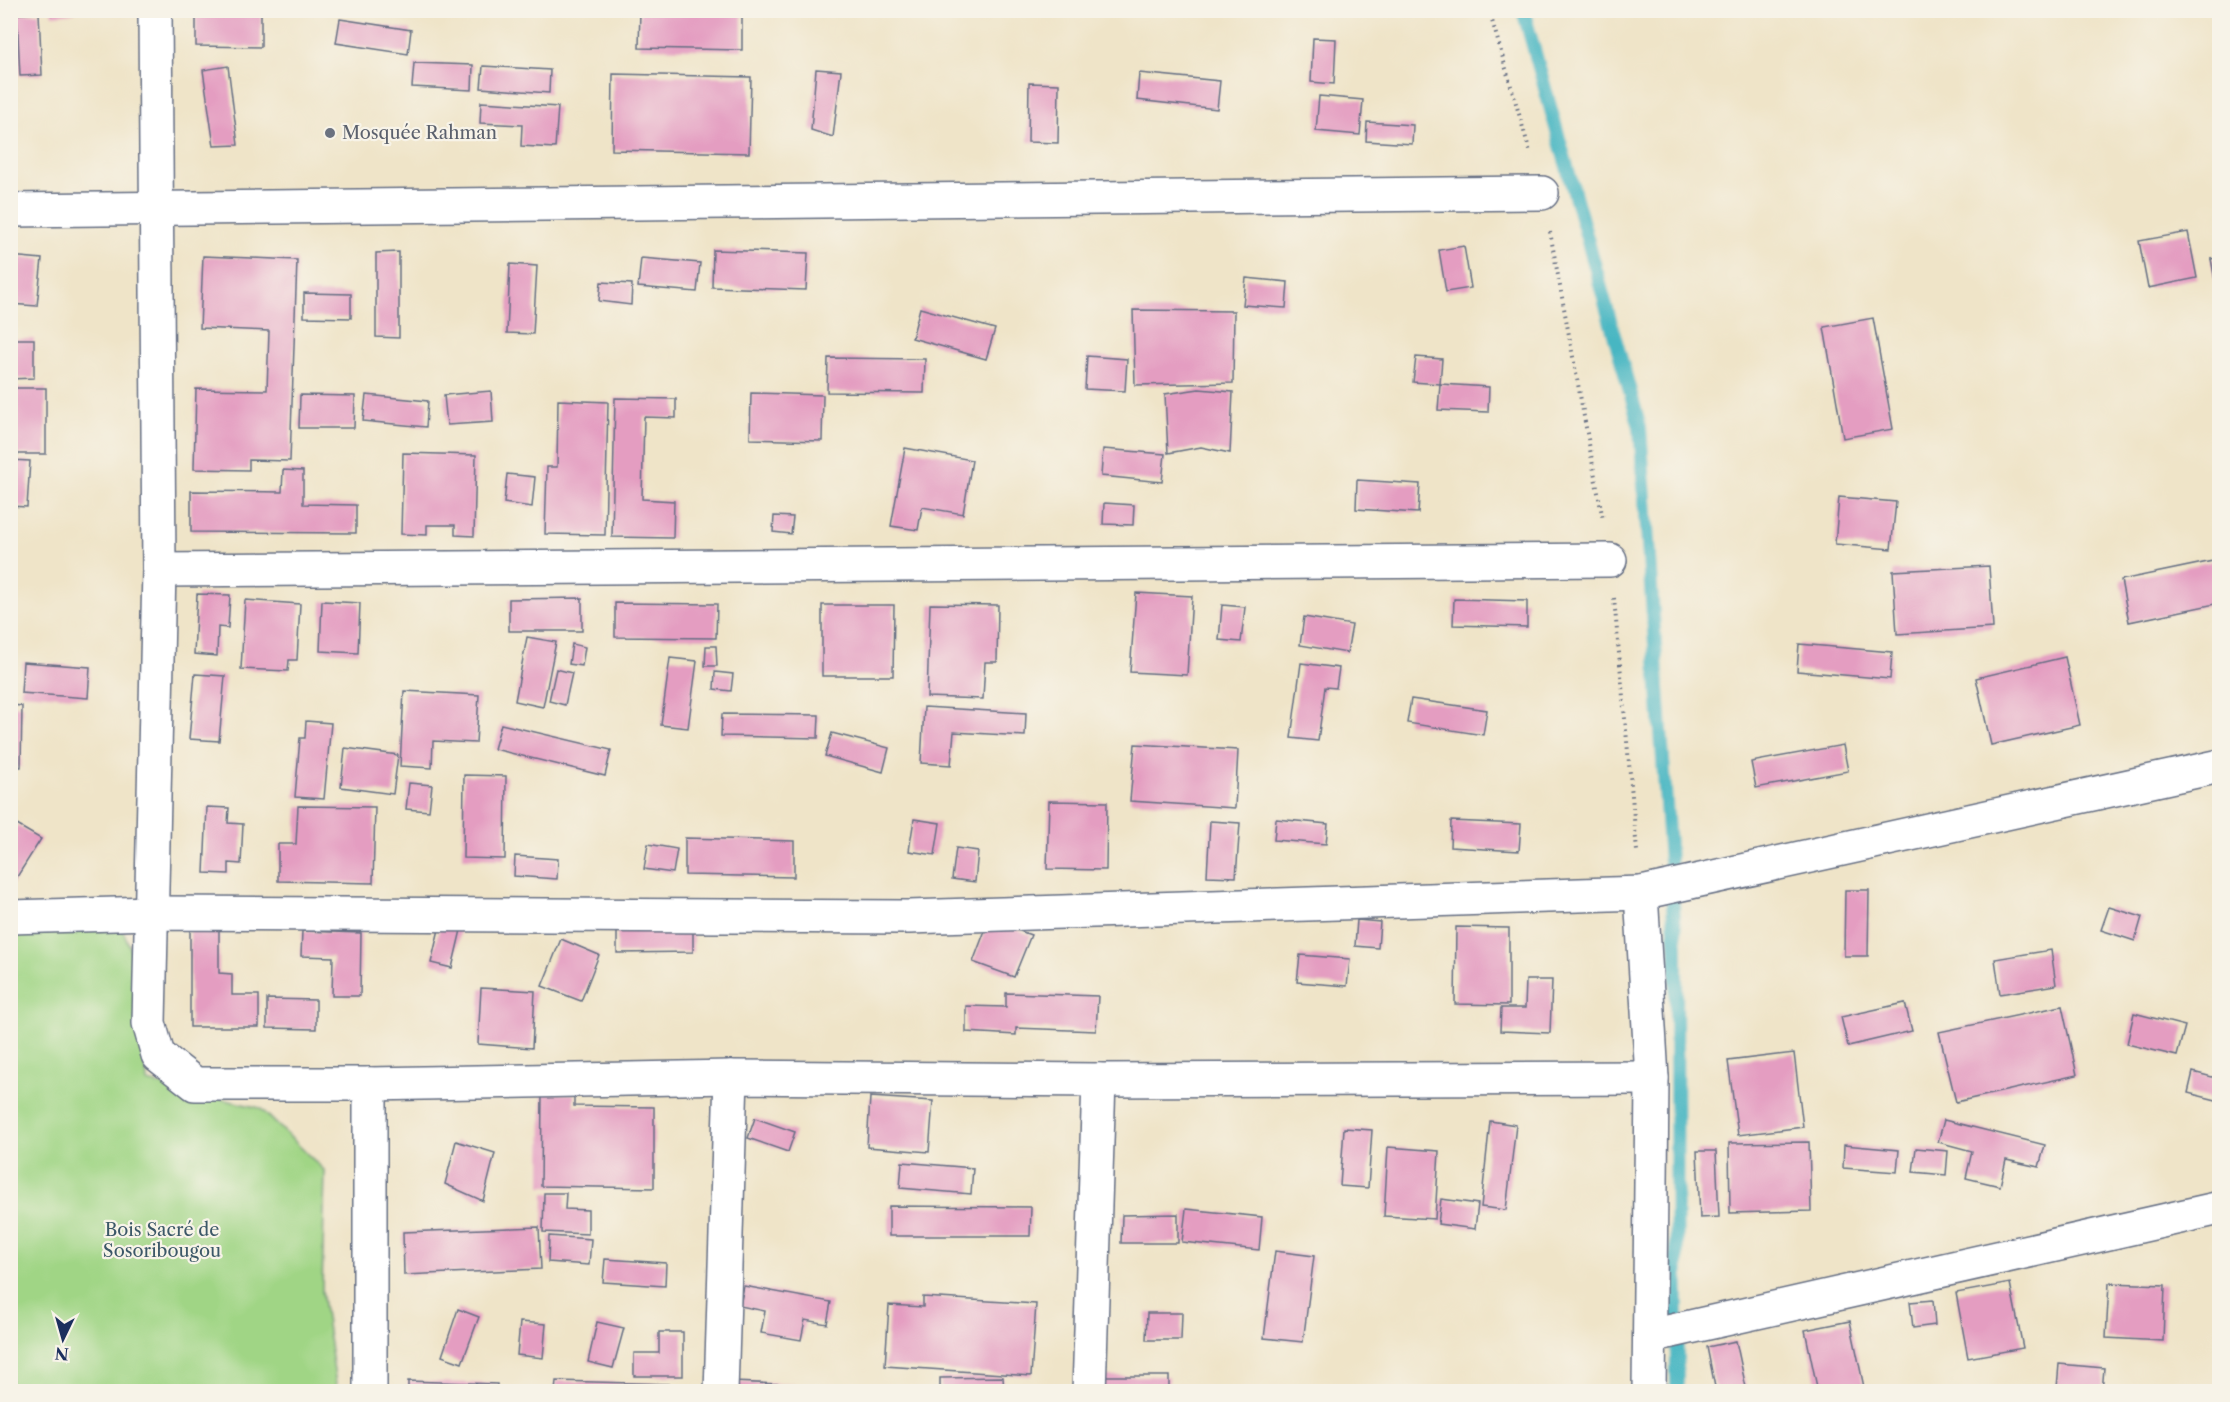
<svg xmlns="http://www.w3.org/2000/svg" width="2230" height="1402" font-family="'Libre Caslon Text',serif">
<rect width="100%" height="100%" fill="#f7f3e8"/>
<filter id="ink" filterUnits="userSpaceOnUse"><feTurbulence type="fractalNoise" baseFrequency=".0167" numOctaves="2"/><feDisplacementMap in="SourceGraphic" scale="12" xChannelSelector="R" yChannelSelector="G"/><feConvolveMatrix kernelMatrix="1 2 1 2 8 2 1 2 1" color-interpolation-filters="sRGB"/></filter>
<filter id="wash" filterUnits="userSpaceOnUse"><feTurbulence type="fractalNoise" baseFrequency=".008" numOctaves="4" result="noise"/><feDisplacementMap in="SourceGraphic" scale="24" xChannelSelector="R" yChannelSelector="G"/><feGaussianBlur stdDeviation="1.35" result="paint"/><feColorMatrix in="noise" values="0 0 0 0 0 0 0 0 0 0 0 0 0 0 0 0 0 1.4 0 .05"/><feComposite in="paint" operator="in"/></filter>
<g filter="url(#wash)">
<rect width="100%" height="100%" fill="#efe4c8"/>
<path fill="#a0d585" stroke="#5e8272" stroke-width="1.5" d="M122,928L144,983V1031L147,1082L260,1108L325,1171L322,1291L337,1391H11L10,932Z"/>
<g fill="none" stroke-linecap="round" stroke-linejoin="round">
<path stroke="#47b6c2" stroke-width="14" d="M1523,10L1640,427L1676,948L1677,1392"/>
</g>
<g id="blocks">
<g fill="#e49dc1">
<path d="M51,10H75V13L52,15Z"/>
<path d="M640,10H742V50L639,48Z"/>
<path d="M196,12L261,13V47L196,46Z"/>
<path d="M39,13L42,75L20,76L17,14Z"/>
<path d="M340,19L411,30L408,54L336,43Z"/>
<path d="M1313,38L1336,39L1334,84L1311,82Z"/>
<path d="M414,63L473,65L472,90L412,87Z"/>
<path d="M228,66L238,145L214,146L203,70Z"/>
<path d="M483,66L550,70L549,93L481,88Z"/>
<path d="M816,69L841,71L833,137L811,130Z"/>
<path d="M1139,73L1220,81L1217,109L1137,100Z"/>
<path d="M613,74L751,77L749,153L612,150Z"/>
<path d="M1029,83L1059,84L1058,143L1028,142Z"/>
<path d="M1319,96L1363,100L1360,135L1316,131Z"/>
<path d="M481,102L558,107L555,148L521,146L522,125L480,123Z"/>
<path d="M1367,122L1413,125L1412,144L1366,141Z"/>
<path d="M2188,232L2197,278L2148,288L2139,241Z"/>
<path d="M1464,246L1471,288L1446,292L1439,250Z"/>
<path d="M713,250L808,253L806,290L712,287Z"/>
<path d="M399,252V338L376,337V253Z"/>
<path d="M10,256L42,259L37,306L10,304Z"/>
<path d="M203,256L297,260L290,461L249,460V470L194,469L196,389L267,390L269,331L200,328Z"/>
<path d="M2220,257V296H2218L2211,259Z"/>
<path d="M641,258L700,263L697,292L638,287Z"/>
<path d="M510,264L537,266L533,334L507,333Z"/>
<path d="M1246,278L1288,282L1286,308L1243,305Z"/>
<path d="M601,282L632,284L631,305L599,301Z"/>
<path d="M304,293L351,294V318L304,317Z"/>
<path d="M920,308L995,329L986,359L912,338Z"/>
<path d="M1133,310L1234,311L1233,383L1135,385Z"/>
<path d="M1873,318L1893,429L1843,438L1824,327Z"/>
<path d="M10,339H34V378L10,379Z"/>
<path d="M1087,356L1127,359L1125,391L1085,389Z"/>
<path d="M1416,357L1442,359L1440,384L1413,382Z"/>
<path d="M828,358L925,359L924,393L827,392Z"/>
<path d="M1440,384L1489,387L1488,412L1438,410Z"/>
<rect x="10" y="388" width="36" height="66"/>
<path d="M1199,389L1233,392L1230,453L1201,447L1168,453L1165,394Z"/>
<path d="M491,391L493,422L447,425L444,395Z"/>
<path d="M751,393L823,395L822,441L750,439Z"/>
<path d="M300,395L355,396L354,428H299Z"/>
<path d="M366,395L428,401L426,427L363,421Z"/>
<path d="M615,398L676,399V418L644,417L642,499L674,501L673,538L612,537Z"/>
<path d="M558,400L608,402L605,535L545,534L547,467H557Z"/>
<path d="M905,448L972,460L963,514L922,507L918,530L891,526Z"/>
<path d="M1103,449L1165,454L1162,482L1101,476Z"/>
<path d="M403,453L476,455L474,536L455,535V525H427V535L401,534Z"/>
<path d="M10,460L30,461L27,507L10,506Z"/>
<path d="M283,470L303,471V504L356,505V533L191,532V491L282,492Z"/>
<path d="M507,474L535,477L532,507L504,503Z"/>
<path d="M1357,480L1420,484L1418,513L1356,509Z"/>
<path d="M1839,497L1896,502L1891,549L1835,544Z"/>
<path d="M1104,503L1134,505L1133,525L1103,524Z"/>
<path d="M774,516L793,517L791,534L773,532Z"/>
<path d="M2213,561L2220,592V603L2129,622L2121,580Z"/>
<path d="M1989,566L1993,628L1897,634L1893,571Z"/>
<path d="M1136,593L1192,596L1187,675L1130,672Z"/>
<path d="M197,594L230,595L228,628L218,627L217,656L194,654Z"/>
<path d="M582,598V631H509V599Z"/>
<path d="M1454,599L1527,601V627L1453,625Z"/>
<path d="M245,600L300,604L297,660H289L288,671L241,669Z"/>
<path d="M322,601L360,603L358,653L320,651Z"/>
<path d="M615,603L717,604L716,638L615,637Z"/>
<path d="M930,604L998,605L997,662H985L983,699L927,697Z"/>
<path d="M822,605H894L893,676H822Z"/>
<path d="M1222,605L1245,607L1241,642L1219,640Z"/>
<path d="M1304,617L1352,625L1347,653L1300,645Z"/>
<path d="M527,637L556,642L543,707L515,701Z"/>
<path d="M572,644L585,647L582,666L569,664Z"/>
<path d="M1799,644L1892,652L1890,679L1797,671Z"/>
<path d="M706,646H716L717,666H705Z"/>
<path d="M2065,657L2080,725L1991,745L1976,678Z"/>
<path d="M670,658L697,661L688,728L661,725Z"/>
<path d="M23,662L90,667L88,698L21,693Z"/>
<path d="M1301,663L1339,668L1336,688L1325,687L1318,741L1291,738Z"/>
<path d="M556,669L572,673L565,705L549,701Z"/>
<path d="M715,672L733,674L731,691L714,689Z"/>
<path d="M195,674L225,676L219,741L189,739Z"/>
<path d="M404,691L479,695L476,743L433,741L432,768L400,766Z"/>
<path d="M1411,699L1487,710L1483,735L1407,723Z"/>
<path d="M10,705L22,706L21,767H10Z"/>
<path d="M924,707L1026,713L1025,736L954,732L951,765L921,763Z"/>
<path d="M722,714L819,715L818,738L721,736Z"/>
<path d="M306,721L331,723L324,799L295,797L300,738H305Z"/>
<path d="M501,724L611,750L605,776L494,749Z"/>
<path d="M832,733L889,748L883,772L825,756Z"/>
<path d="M1135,744L1238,750L1235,808L1130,801Z"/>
<path d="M1843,745L1848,771L1756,788L1751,762Z"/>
<path d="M345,748L398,755L393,794L341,787Z"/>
<path d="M464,775L506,776L505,859L463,858Z"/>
<path d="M409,783L432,785L429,811L406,809Z"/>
<path d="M1049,801L1107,802L1106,870L1047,869Z"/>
<path d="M298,806L375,807L373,883L278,881V844H296Z"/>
<path d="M207,807L229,808L228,823L243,824L241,864L229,863V874L204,873Z"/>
<path d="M914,819L940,823L935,855L909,851Z"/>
<path d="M1276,819L1328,824L1326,844L1274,840Z"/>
<path d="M1210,821L1240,823L1236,877L1207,876Z"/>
<path d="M1451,821L1521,824L1519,851L1450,847Z"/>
<path d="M17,825L41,839L10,888V836Z"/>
<path d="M685,838L794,841V877L685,875Z"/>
<path d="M648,844L677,849L673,873L644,869Z"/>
<path d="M956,848L978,851L975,882L952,879Z"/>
<path d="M515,856L558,859L557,879L514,876Z"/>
<path d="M1845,890H1869L1868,956H1844Z"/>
<path d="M2109,907L2142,917L2135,941L2101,930Z"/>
<path d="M989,920L1031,935L1014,977L973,962Z"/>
<path d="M1357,920L1380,922L1378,948L1355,946Z"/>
<path d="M190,922H219V973L232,974V995H259V1027H190Z"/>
<path d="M440,925L461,930L452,968L431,963Z"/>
<path d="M617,926H693V952L617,953Z"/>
<path d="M1456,927L1509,928V1005L1455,1004Z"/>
<path d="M302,931L361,933L360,996H332L333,957L301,956Z"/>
<path d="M561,939L599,955L581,1001L542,986Z"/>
<path d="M2051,950L2056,985L2000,994L1995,959Z"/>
<path d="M1300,955L1350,959L1347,986L1297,982Z"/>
<path d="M1526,980H1552L1550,1033L1500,1031L1501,1008H1525Z"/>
<path d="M481,988L535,991L532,1048L478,1044Z"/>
<path d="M1006,993L1098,996L1096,1031L1016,1028V1035L966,1032V1006L1006,1007Z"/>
<path d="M267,999L316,1000V1029L267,1028Z"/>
<path d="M1905,1003L1912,1031L1848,1046L1841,1017Z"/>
<path d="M2062,1006L2077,1075L1956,1102L1939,1032Z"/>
<path d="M2134,1013L2185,1026L2177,1056L2127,1044Z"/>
<path d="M1794,1053L1803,1127L1738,1135L1728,1061Z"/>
<path d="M2193,1072L2220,1079V1101L2188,1093Z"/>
<path d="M542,1093L574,1094V1106L654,1107V1188L541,1186Z"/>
<path d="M870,1097L933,1101L929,1152L867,1147Z"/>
<path d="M755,1118L795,1132L788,1152L748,1138Z"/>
<path d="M1944,1120L2045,1145L2039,1167L2006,1160L2000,1186L1966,1178L1972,1151L1938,1142Z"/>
<path d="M1490,1121L1516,1125L1506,1210L1481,1207Z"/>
<path d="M1344,1128L1372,1130L1368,1188L1340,1186Z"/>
<path d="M456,1141L495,1153L483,1201L445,1184Z"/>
<path d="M1809,1142L1811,1211L1730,1213L1729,1143Z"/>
<path d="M1844,1145L1899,1150L1897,1172L1843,1168Z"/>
<path d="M1388,1147L1439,1151L1435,1219L1384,1216Z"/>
<path d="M1916,1148L1948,1151L1946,1175L1913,1172Z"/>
<path d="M1697,1151H1716L1719,1217L1700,1218Z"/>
<path d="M902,1162L973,1168L971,1194L900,1188Z"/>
<path d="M544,1193H566L565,1209L588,1210V1234L543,1232Z"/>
<path d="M1441,1199L1478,1204L1475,1229L1438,1224Z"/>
<path d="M889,1206L1031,1207L1030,1236H889Z"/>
<path d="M1186,1209L1262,1217L1259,1250L1182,1242Z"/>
<path d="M1178,1214V1243H1121L1122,1215Z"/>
<path d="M539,1227L541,1269L404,1275L403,1232Z"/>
<path d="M549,1236L591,1239L589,1265L548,1262Z"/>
<path d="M1275,1251L1314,1256L1303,1342L1264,1338Z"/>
<path d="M605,1259L666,1263L665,1286L603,1282Z"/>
<path d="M2010,1283L2023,1348L1968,1358L1956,1293Z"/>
<path d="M2109,1283L2165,1285L2163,1341L2106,1338Z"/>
<path d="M744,1286L831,1302L827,1324L805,1320L801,1340L761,1333L765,1311L740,1306Z"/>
<path d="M923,1297L1036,1304L1031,1376L885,1366L889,1305L923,1307Z"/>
<path d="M1933,1300L1935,1325L1913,1328L1910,1302Z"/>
<path d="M458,1309L479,1317L462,1363L442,1356Z"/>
<path d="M1147,1313H1182L1181,1340H1146Z"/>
<path d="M1850,1321L1865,1392H1818L1805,1330Z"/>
<path d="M520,1322L546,1324L543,1358L517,1355Z"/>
<path d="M597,1322L624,1328L613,1368L588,1362Z"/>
<path d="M659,1332H683V1376H634V1353H659Z"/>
<path d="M1736,1341L1747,1392H1716L1707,1347Z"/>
<path d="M2059,1364L2104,1368L2102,1392L2057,1388Z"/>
<rect x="1098" y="1376" width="71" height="16"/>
<path d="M1003,1377L1004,1392H940V1378Z"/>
<path d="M408,1381L497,1384V1392H408Z"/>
<path d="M556,1381L669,1384L668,1392H555Z"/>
<path d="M732,1382L804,1385V1392H732Z"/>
</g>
</g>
</g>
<g filter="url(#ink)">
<use href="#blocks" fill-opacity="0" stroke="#656e83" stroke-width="1.5"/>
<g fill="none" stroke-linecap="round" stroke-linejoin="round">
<g stroke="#656e83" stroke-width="36">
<g id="minor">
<path d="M155,10L159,570L149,1023L158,1055L195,1084H370L731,1077L1099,1080L1652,1078"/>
<path d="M10,210L1542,193"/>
<path d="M159,570L1610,560"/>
<path d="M1641,893L1652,1078L1649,1392"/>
<path d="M10,917L152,913L909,917L1641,893L2220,766"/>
<path d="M1650,1336L2220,1208"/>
<path d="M370,1392V1084"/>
<path d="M721,1392L731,1077"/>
<path d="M1089,1392L1099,1080"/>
</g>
</g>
<g stroke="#656e83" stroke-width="4" stroke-dasharray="1.5 4.5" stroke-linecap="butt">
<path d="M1489,10L1530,152"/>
<path d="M1550,232L1603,520"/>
<path d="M1614,598L1637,851"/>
</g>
<use href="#minor" stroke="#fff" stroke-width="33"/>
</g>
</g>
<circle fill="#6b7280" stroke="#f7f3e8" stroke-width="2" cx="330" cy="133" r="6"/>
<g text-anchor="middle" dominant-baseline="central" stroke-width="4.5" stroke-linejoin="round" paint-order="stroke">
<g font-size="18" fill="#5b616d" stroke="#f7f3e8" text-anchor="start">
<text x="342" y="133">Mosquée Rahman</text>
</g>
<g font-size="18" fill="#3c5868" stroke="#f7f3e8">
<text x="162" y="1230">Bois Sacré de<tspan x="162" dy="21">Sosoribougou</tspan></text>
</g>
</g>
<rect width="2230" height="1402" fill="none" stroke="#f7f3e8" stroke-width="36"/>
<g transform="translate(63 1339) rotate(185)" stroke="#f7f3e8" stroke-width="4.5" paint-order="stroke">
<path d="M0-4.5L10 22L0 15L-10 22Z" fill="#1b2f5e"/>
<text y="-9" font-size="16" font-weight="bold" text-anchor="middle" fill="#1b2f5e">N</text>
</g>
</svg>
